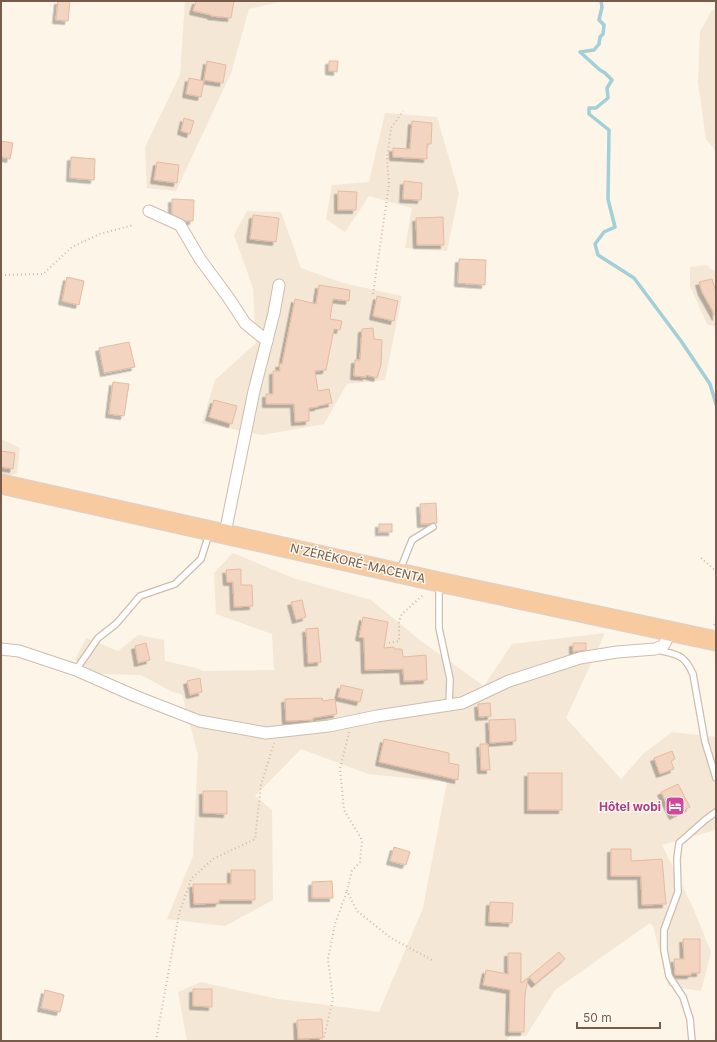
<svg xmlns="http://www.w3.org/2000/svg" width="717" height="1042" font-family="Inter,sans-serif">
<defs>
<filter id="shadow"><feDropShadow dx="-3.5" dy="3.5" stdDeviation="0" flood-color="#0004"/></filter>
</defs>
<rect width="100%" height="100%" fill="#fcf5e8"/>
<g fill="#f4e7d6">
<path d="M185,1H283L249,9L231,73L176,191L147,188L145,147L180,75Z"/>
<path d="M712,10H716V151L706,139L698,82L700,32Z"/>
<path d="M385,113L437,117L459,193L447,251L405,248L412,208L369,196L345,232L326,219L332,185L369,182Z"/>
<path d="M247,211L281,212L301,268L343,283L402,296L385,380L347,384L324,424L262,435L202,423L215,380L256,343L253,288L234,235Z"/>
<path d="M706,265L716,272V327L707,324L690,286V267Z"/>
<path d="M1,439L20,448L17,473L1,480Z"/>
<path d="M233,553L293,578L371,600L421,641L484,686L512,644L605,633L566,718L621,779L643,754L672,732L716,737V828L715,830L662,845L694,910L711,952L701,991L668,986L653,926L650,923L555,990L526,1036L511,1035L506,1041H187L178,992L201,982L278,999L350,1008L379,1012L423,908L447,782L368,774L301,749L255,796L272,810L273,900L225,926L167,919L193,856L197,773L198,755L184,702L183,695L171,691L141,675L98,674L75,660L86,638L118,651L138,635L164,640L165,661L200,669L202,671L274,670L272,634L216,614L214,573Z"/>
</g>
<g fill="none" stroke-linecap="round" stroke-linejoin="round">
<path stroke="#a2cfd8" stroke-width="3.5" d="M601,1L602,7L599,20L604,25L603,34L600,37L599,44L594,50L580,52L600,70L605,73L612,80L607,88L608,98L596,108H589V114L609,130L608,199L615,227L604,232L595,244L598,255L634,278L681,341L710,384L716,404"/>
</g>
<g fill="#f2d4c0" stroke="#e5bba0" filter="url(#shadow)">
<path d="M58,1H70L68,21L56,20Z"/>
<path d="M196,1H234L231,18L211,16V15L193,11Z"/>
<path d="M207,61L226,65L223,83L204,80Z"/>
<path d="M329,61H338L337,72L329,71Z"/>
<path d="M189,78L204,81L201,97L186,94Z"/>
<path d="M184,118L194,121L190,134L181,131Z"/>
<path d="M412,121L432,123L431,144H427V159L393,157V148L410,149Z"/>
<path d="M1,141L13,143L10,159L1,157Z"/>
<path d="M71,157L95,159L94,180L70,178Z"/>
<path d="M157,162L179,165L177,183L154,180Z"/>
<path d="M404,181L422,183L421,200L403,199Z"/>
<path d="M338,191L357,192L356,210H338Z"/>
<path d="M172,199L194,200L193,221H185L172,214Z"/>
<path d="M253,215L279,218L276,242L250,239Z"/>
<path d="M443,217L444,245H417L416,218Z"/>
<path d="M459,259L486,260L485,285L458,283Z"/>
<path d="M67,277L84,281L79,305L62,301Z"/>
<path d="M712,279L716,292V317L702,292L699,282Z"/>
<path d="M319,285L350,290L349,301L333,299L330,319L342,321L340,330L334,329L326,370L315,371L318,391L329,389L332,403L318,406V407L309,408V421L295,422L294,404H266V394H273V371H280L279,364H282L295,299L316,304Z"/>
<path d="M377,296L398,301L394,321L373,316Z"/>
<path d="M373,328L374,339L382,340L381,365L377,378L366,375V377L354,376L355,360H360L362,329Z"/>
<path d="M129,342L135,367L104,373L99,348Z"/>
<path d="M113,382L129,384L124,416L109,414Z"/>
<path d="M214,400L237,406L232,424L209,417Z"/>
<path d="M1,451L15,453L13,469L1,467Z"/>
<path d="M436,503L437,523L421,524L420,504Z"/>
<rect x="379" y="524" width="13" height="8"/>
<path d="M241,569V585H252L253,606L234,607L233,582H227L226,570Z"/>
<path d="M302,600L306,617L296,620L291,602Z"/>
<path d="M363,617L388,622L384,648L394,647V649H402L403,657L426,655L427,680L404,681L403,669L365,670L364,638L359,637Z"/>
<path d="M318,628L321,662L308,663L306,629Z"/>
<path d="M146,643L150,660L138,663L135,646Z"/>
<path d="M573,643H586V650L573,652Z"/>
<path d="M200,678L202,692L190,695L187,681Z"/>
<path d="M341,685L363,690L360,702L338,697Z"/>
<path d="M322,698L323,701L335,699L337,714L313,718V720L286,721L285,699Z"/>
<path d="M490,703L491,716L479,717L478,704Z"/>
<path d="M515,719L516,741L490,743L489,720Z"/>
<path d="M384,739L449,753V763L459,765L458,780L379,762Z"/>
<path d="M480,744H488L490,770H481Z"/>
<path d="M672,751L675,759L671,761L674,769L660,774L654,758Z"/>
<rect x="528" y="773" width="34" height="37"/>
<path d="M678,784L690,807L673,816L661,792Z"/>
<path d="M203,791H227V814L203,813Z"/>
<path d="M394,847L410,852L406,865L390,861Z"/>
<path d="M611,849H631V861L662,859L666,904L642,905L641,876H611Z"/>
<path d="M231,870H255V900H219V903L194,904L193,884H231Z"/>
<path d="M332,881L333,898H312V882Z"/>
<path d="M490,902L513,903L512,923L489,922Z"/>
<path d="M683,939H700V973H691V975H675L674,959H684Z"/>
<path d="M559,952L565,959L535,984L529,977Z"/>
<path d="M508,953H521V983L528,978L525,995L524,1032H509L510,990L483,985L486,970L508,974Z"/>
<path d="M193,989H212V1007L193,1006Z"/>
<path d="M45,990L64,995L60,1012L41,1008Z"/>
<path d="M322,1019L323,1038L298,1039L297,1020Z"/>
</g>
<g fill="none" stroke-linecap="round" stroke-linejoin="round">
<g stroke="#cfbdae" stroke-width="8">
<g id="service">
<path d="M400,570L412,540L433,527"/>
<path d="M439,586V628L450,679L449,705"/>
<path d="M658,650C678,655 684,654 693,674L705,742L716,778"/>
<path d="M76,670L98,638L116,624L140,596L175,584L201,559L209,534"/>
<path d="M692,1041L690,1019L683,997L669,976L664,950V930L678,892L677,859L679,843L705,820L716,812"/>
</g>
</g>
<g stroke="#cfbdae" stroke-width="13">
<g id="minor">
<path d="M149,211L180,225L200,259L228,297L245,323L267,341"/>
<path d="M225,533L254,391L274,313L279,285"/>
<path d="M1,649L19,651L76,670L135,696L199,721L266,733L329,726L377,716L462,703L509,681L580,658L617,652L655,649L663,646L666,641L668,630"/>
</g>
</g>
<g stroke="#d9d1cd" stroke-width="21">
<path id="trunk" d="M1,484L439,582L716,641"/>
</g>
<g stroke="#d7b8a2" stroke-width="2" stroke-dasharray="1 3" stroke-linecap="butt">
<path d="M1,275L43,274L72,247L100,234L133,225"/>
<path d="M373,294L389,185L387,159L391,128L403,111"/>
<path d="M701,558L716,571"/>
<path d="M714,625L716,621"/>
<path d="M389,643L399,641V621L402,614L424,594"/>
<path d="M349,732L340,769L344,810L362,840L360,862L352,871L347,891L357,911L391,938L432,960"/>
<path d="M156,1041L179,914L191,879L213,859L255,839L261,785L274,743"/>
<path d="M323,1041L333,999L328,959L335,924L347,891"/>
</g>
<use href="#service" stroke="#fff" stroke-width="5.5"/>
<use href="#minor" stroke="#fff" stroke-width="11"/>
<use href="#trunk" stroke="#f8caa0" stroke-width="19"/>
</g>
<defs>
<g id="hotel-square" transform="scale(1)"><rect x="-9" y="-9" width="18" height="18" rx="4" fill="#d1479c" stroke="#fff9ef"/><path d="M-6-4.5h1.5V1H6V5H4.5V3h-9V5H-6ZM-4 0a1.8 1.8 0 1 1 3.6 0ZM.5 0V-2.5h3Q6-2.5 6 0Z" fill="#fff"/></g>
</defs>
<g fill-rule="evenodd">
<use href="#hotel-square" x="675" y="806"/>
</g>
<g text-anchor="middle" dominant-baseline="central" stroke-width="3" stroke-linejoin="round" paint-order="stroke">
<g font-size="12" fill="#775c4c" stroke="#fff9ef">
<text transform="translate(358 563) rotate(13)">N'ZÉRÉKORÉ-MACENTA</text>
</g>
<g font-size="12" font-weight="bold" fill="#b23c85" stroke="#fff9ef" text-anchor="end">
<text x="661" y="806">Hôtel wobi</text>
</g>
</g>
<rect width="717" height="1042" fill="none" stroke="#775c4c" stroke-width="4"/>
<path d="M577 1022v6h83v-6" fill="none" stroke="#775c4c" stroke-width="2"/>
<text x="583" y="1022" font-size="12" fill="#775c4c" stroke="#fff9ef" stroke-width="3" paint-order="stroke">50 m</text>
</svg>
